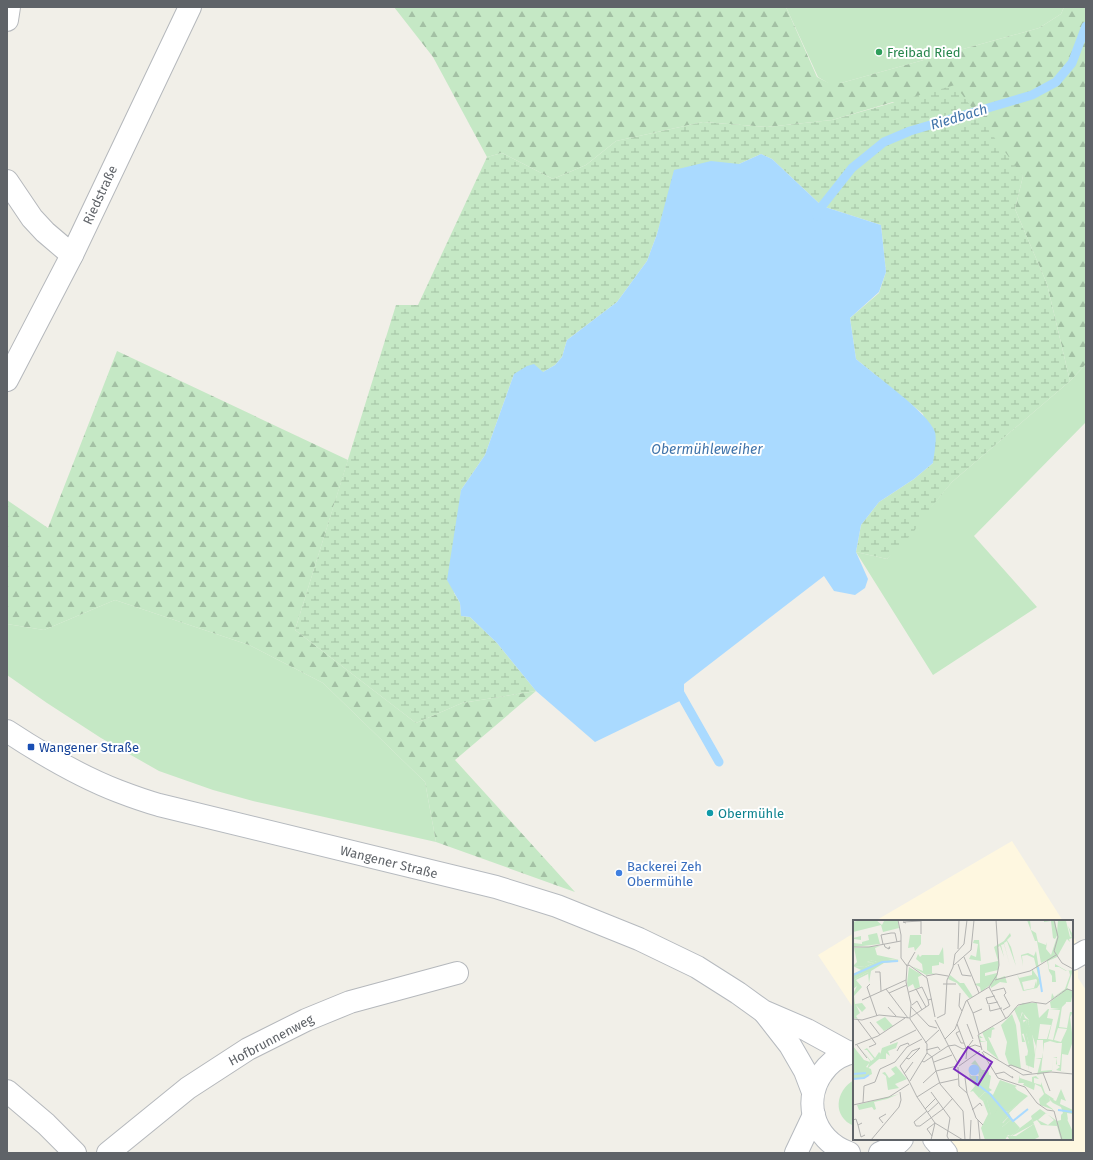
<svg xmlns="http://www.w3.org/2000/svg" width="1093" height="1160" font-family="'Fira Sans',sans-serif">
<defs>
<pattern id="forest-firs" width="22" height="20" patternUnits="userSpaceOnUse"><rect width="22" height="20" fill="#c5e8c5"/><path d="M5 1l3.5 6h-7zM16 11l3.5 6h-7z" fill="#a3c0a4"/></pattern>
<pattern id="wetland-marsh" width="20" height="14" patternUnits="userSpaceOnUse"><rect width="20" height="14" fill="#c5e8c5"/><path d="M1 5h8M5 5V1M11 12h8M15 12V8" fill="none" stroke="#a3c0a4"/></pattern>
</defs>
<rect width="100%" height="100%" fill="#f1efe8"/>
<g fill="#fef7e0">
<path d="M1012,841L1063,921H875Z"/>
<path d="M854,933V1009L818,955Z"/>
<path d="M1072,935L1078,944V978L1086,990V1153H953L942,1139H1072Z"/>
</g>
<g fill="#c5e8c5">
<path d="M786,7H1064L1061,14L1039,28L841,83H828L818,77Z"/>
<path d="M1086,364V422L974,536L1037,607L933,675L856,552L887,559L952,482L1070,381Z"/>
<path d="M115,600L249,645L323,683L425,782L436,842L253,801L213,790L159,771L101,738L47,703L7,675V624L44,630Z"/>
<path d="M854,1080V1126C832,1117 835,1091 854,1080Z"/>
</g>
<g fill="url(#forest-firs)">
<path d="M394,7H786L817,77L829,83H841L1039,28L1061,14L1064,7H1086V364L1070,381L1047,284L1015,209L1023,176L893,102L832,120L767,127L703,122L616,141L586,165L553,179L502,153L487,157L433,57Z"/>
<path d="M117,351L348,460L295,630L416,723L462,703L536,691L455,760L575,892L436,842L425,782L323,683L249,645L115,600L44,630L7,624V500L48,528Z"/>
</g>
<path fill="url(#wetland-marsh)" d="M955,85L1023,176L1015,209L1047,284L1070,381L952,482L933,505L912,534L887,559L856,552L861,525L879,502L914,479L933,463L923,414L856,359L850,318L879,293L886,272L881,225L822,206L772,159L761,154L739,164H727L665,207L657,234L647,261L617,302L567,340L562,357L555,365L543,372L514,374L485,455L461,490L454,593L460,603L461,616L470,617L497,643L536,691L462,703L416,723L295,630L396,305H418L487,157L502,153L553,179L586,165L616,141L703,122L767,127L832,120Z"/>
<path fill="#aadaff" d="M761,154L772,159L822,206L881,225L886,272L879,292L850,318L856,359C873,374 928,412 935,432C937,440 934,455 933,463L914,479L879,502L861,525L856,552L868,579L865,588L855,595L834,591L824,576L684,684V699L595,742L536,691L497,643L470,617L461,616L460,603L447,580L461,490L485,455L514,374L527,366L534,364L543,372L555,365L562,357L567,340L617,302L647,261L657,234L674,170L711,161L739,164Z"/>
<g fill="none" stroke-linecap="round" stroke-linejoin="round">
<g stroke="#aadaff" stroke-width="9">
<path d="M817,216L822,206L852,168L884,142L910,131L1032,95L1056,82L1072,63L1086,26"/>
<path d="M677,688L719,762"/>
</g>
<g stroke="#b5b8bc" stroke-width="24">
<g id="street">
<path d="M7,20L9,7"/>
<path d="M7,181L32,218L45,232L72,255"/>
<path d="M7,380L72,255L190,7"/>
<path d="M1072,959L1086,951"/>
<path d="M7,1091L46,1124L75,1153"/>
<path d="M108,1153L188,1088L248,1049L306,1020L350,1002L457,973"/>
</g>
</g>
<g stroke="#b6babf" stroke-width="24">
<g id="secondary">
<path d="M7,731C42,754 79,776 118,791C131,796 145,801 159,805L496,887L557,906L639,939L697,967L738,993L763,1011L807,1030L849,1053"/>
<path d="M765,1013L790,1045L805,1071L813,1092"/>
<path d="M934,1139L946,1153"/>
<path d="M796,1153L814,1115"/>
<path d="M849,1153C812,1140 800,1097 827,1067C834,1059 844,1054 854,1052"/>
<path d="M880,1153C888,1150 896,1146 902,1139"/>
</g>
</g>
<use href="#street" stroke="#fff" stroke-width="22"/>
<use href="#secondary" stroke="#fff" stroke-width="22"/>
</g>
<circle fill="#2e9e5b" stroke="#fff" stroke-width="1.5" cx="879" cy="52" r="4"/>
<rect fill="#1a4fb4" stroke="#fff" stroke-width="1.5" x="27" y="743" width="8" height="8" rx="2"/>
<circle fill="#0f9aa8" stroke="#fff" stroke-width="1.5" cx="710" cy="813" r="4"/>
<circle fill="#3f7fe0" stroke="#fff" stroke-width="1.5" cx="619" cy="873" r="4"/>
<g text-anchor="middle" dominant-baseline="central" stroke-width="4" stroke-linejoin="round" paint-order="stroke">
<g font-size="13" fill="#27864d" stroke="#fff" text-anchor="start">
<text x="887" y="52">Freibad Ried</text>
</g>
<g font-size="13" fill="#5f6368" stroke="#fff">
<text transform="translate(100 195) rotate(-65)">Riedstraße</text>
<text transform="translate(389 862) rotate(14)">Wangener Straße</text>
<text transform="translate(271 1040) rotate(-28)">Hofbrunnenweg</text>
</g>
<g font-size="13" fill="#164399" stroke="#fff" text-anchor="start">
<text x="39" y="747">Wangener Straße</text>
</g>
<g font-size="13" fill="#0d838f" stroke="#fff" text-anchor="start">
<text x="718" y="813">Obermühle</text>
</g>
<g font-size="13" fill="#366cbe" stroke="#fff" text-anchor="start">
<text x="627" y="866">Backerei Zeh<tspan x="627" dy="15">Obermühle</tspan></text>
</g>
<g font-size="14" font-style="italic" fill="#4174aa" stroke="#fff">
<text transform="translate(959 117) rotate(-17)">Riedbach</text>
<text x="707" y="449">Obermühleweiher</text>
</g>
</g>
<g transform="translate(853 920)">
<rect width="220" height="220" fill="#f1efe8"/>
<path d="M8,0H23L29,5L31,1L45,0L46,8L30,12L28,5L0,12V2ZM174,0H177L178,10L183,13L185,22L193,25L194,22L193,29L198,35L205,14L202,19L200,18L198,1L191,2V0H202L204,12L205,0L220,1H213L217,17L219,16H218L215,6L220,15V18L216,19L217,22L214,19L204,37L195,41L196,49L202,51L203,62H199V56L196,51L194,40L188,43L184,21H182ZM24,13L27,24L1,27L0,18L8,16V20L1,19V23L9,24V22L16,20L15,15ZM157,13L158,16L154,20L158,27L163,46L154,21L151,23L157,46L151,24L148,25L151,37L147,26L145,27L146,45L145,50L132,53V56L144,53V59L152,56L154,63L147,62L138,68L137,65L128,72L127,67L121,64L127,63V45L145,41L141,27L151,21ZM57,15H68V24L62,31L61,27L55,28ZM121,20H126L128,41L116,39L118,35L123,37L125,24L120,23ZM27,26L22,28L24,35L47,40L32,39L21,42L20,40L14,42L21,43L12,47L0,46L4,42L1,28ZM90,27L91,44L86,42V45L79,46V53H83L73,55L58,46L70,51L69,44L63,39L65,34L67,37L69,35H86ZM183,31L188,62L184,68L170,71L164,54L166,58L179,55V49L186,59L181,38L174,35L169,36L170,46L168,35L175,33L181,36ZM183,59L184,60L183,66V61L181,68L171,70L169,62ZM202,44L214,51L220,50L214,68L220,71L218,82H213L212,84L209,86L206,107L214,108L217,92H220L217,97L220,121L215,135L209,134L208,151L220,154L203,150L207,147L203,144L204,138L200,137L199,151L184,155L188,139L182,138L183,126L175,103L176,100L169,92L167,99L170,103L173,100L181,131V148L173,145L176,124L173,113L169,114L172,122H169L167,103L161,89L170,83H184L186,98L195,89H207L208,86L212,84L209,72L198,80L199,73L201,77L212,69L217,55L216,51H213L206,47H202ZM196,89L207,90L200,120L195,119L200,99L194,98ZM187,104L198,105L194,119H185ZM205,108L214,109L208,122L201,120ZM184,120H190V138H182ZM197,121L204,123V137H200L199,150L188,151L191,123ZM204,123H209L207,145H204ZM56,47L69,55L65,57L67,67L62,69L60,64L55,67L54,63ZM15,52V54L3,60L9,67L1,76L2,84L9,83L13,88L9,92L3,85L7,93L3,96L5,99L0,98V74L4,66L0,69V60ZM97,55L107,63H111L120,77L116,78L104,63L95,59ZM159,94L163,105L168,149L156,145L152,134L154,122L148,105ZM140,107L142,109L139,110L138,118L135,117L146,140L134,130V121L127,122L126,115L130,118H127L128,121H133L129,112ZM45,122L43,128L35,131L37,136L33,133V139H26L29,128ZM0,126L11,140L17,142L13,147L18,149L19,154L11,158L0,159ZM135,154L138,156L136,168L139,170L134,173L125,164L126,158L130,159ZM167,155V158L179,162V157L183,156L186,159L181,158V163L188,165V162L192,173L201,179L199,181L196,178L197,181L193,184L201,190L187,185L186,179L191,174L188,167L182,164L181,170L170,165L171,163H165ZM147,160L164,166L162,167L164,170L175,176L155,192L152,191L156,196L149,203V207L159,199L167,208L162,213L157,216L155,215L152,220H132L128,208L135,194L130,181L134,179L138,195L139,177ZM46,174L41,176L34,179L21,182L23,189L21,190L19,187L6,190L4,185ZM187,189L204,201L208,200V195L213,197L220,212V220H208L204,206L188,205L184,200L180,202L178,196ZM193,193L201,200L195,205L185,200Z" fill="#c5e8c5" fill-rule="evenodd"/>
<path d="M29,38L47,41L31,43L18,51L16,63L15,52L0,60V54L8,50L0,46L12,47L21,43L14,42L20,40L22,42ZM210,72L213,83L207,89L198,88L197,82ZM170,92L172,98L176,100L175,103L179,112L182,135L181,145L173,100H170L176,124V151L175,137L173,145L172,136L176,135L167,99ZM14,128L22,138L26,132L28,134L26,139L14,149L17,141L10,131L18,141L21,139L14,130H11ZM129,150H135L136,154L131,159L126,158L125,164L137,173L132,172L126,178L120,171L117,172L122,166L117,159L126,158ZM208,169L213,181L208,179L207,184L220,190V194L214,193L215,200L208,195L210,193L208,187L200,183L195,178L203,181ZM174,176L156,193L159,199L149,207L148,201L150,203L156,196L151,191L155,192ZM179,199L181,204L157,217L167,208Z" fill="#c5e8c5"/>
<path d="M122,140L129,150L125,161H122L117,159L116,153L118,156H126L123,145L118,144ZM132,172L139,174L148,187L138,196L134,180L130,181L126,178ZM181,204L186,217L180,220H157L154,216H163Z" fill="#c5e8c5"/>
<path d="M32,97L40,106L31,111L23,102Z" fill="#c5e8c5"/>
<path d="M43,146L54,159L42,164L46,168L35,170L33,156L29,153L32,152L36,158L42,154L38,149Z" fill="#c5e8c5"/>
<path d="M115.5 150a5.5 5.5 0 1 1 11 0a5.5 5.5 0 1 1-11 0Z" fill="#aadaff"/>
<path fill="none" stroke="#aadaff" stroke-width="2" d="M185,47L189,72M0,55L29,42L45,41M0,154L13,153M124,156V164L137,174L160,201L175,189M0,159L11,158L16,155M205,190L220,192"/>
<path fill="none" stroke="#b3b3b1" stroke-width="1" d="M45,0L48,15V38L54,46L56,45H53M201,0L205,17L201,31L209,43L220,49M68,1V14M53,3L50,2L68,1M30,24L28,15L38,13H42L44,22M31,24L32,27L36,29L37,27H36V29M0,27H16L48,21M105,29L106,0M111,37L126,73M55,44L62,32M105,44L109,55L118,56M56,45L74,58L82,97M101,45L118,30L121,0M54,46L53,62L58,84L57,99L74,124V133M22,52H27L28,71M73,56L83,54L95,56M142,60L177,51L203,35M17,64L14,67L24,96M90,64H103M136,67L153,99M33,69L55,98M63,69L73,87M139,71L151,68L153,73L151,75L157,86L150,90M56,72L69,67L75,80M36,73L54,65M107,73L106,86L109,91M142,76L133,78L135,84L145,82M9,80L53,60M114,80L120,93M59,85L64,81L69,90M136,85L137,91L149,88M35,87L43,96M58,87L76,106L84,108M58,97L76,85L75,80L79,79M84,98L92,94L94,60L100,47L102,34L111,24L114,0M0,99L9,100L26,95L57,98M5,100L23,124L16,127M82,100L105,144M17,102L27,115M104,104L113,128M114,104L120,119M107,111L103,113L108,123H111M126,114L120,93L129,89M92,119L102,109L113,81L136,67L144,55L146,45L143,0M37,123L63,110M72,123L86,110M2,125L25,116L52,98M4,125L14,138M73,130L85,127L87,130M129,130L125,115L155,97L165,85L179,82L193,84L214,69L220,71M44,131L47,126L55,123L56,125M130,131L170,155L198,152L220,154M129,132L145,158L172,167L184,183L194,190L201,191L209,220M53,138L56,139L67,128M113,139L114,128L120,120M69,141L71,142L95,126L102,125L110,129L122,125L128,127M81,142L99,135M104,146L83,151L87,164L110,191L112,220M106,146L127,131M155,146L158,145L179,153M105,147L106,166L114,173L123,198L130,205M190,153L197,171M51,154L60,142M142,154L151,152L160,158L159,156M112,158L114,173M56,161L47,146L59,131L67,128M56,161L64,177L86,163M57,161L74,133M70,163L83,151L79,137L74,133M87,163L105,159M78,172L97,198L94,216L96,220M64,177L82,203L110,220M10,183L11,166L22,162L27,149L42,142L54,127L69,119M0,185L36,177L56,164M72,189L83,178M119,190L127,183L129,186M74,191L61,202L63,206H67L90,189L100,178M75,192L86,182M0,200L3,199L5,205L9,203M125,200L127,220M30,203L26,198L33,194M5,205L8,217L12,215M79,216L74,209L82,203M18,220L46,187L48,180L47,172M78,220L82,203M117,220L118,200"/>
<path fill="#7b2cbf" fill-opacity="0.15" stroke="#7b2cbf" stroke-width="2" d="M115,127L139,142L125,165L101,149Z"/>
<rect width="220" height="220" fill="none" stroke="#5f6368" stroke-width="2"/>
</g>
<rect width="1093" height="1160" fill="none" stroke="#5f6368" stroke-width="16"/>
</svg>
